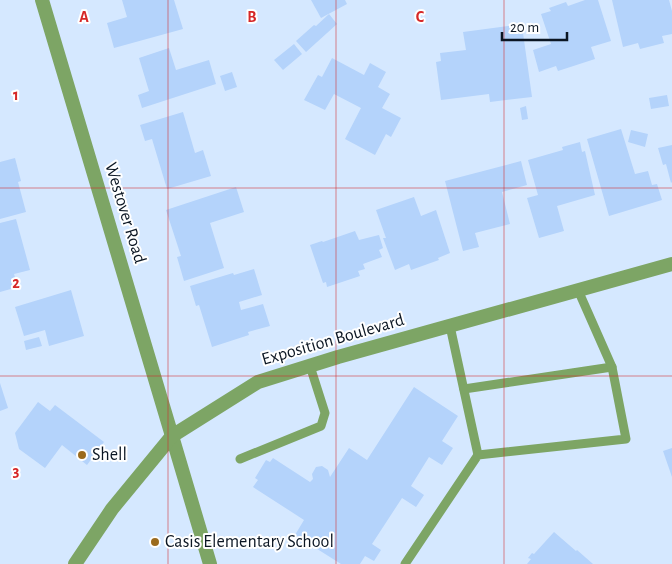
<svg xmlns="http://www.w3.org/2000/svg" width="672" height="564" font-family="'Alegreya Sans',sans-serif">
<rect width="100%" height="100%" fill="#d5e8ff"/>
<g fill="#b4d3fb">
<path d="M122,0H174L183,29L114,48L107,23L127,17Z"/>
<path d="M311,0H345L347,4L321,18Z"/>
<path d="M585,0H598L611,41L591,47L595,59L558,71L556,66L539,72L533,50L551,44L541,14L551,11L549,8L566,2L568,6Z"/>
<path d="M612,0H669L672,11V34L662,36L664,43L640,49L638,43L623,47Z"/>
<path d="M329,14L337,24L306,52L296,41L314,25L316,26Z"/>
<path d="M515,25L516,34L523,33L532,97L490,102L489,94L441,100L436,62L441,61L440,53L466,50L463,32Z"/>
<path d="M294,44L302,54L283,70L274,60Z"/>
<path d="M169,48L176,70L209,60L216,84L142,108L138,95L149,91L139,58Z"/>
<path d="M332,58L364,75L370,63L386,72L378,87L390,94L382,108L401,118L391,137L386,134L375,155L345,139L361,108L334,94L325,110L304,100L318,75L322,77Z"/>
<path d="M232,72L237,87L225,91L220,76Z"/>
<path d="M667,95L669,106L651,109L649,98Z"/>
<path d="M526,106L528,119L522,120L520,108Z"/>
<path d="M183,112L195,153L203,150L211,176L167,189L152,139L145,141L140,125Z"/>
<path d="M621,129L635,174L648,171L652,185L657,184L662,200L609,216L587,139Z"/>
<path d="M631,130L648,134L645,147L628,142Z"/>
<path d="M580,142L582,152L585,151L595,195L557,206L564,231L539,238L527,198L538,195L528,160L563,150L562,147Z"/>
<path d="M672,145V182L671,183L666,164L663,165L658,148Z"/>
<path d="M15,158L21,181L18,182L26,212L0,219V162Z"/>
<path d="M521,161L527,185L502,192L510,224L475,233L479,247L463,251L445,181Z"/>
<path d="M236,187L244,212L210,223L224,268L184,281L177,257L181,256L166,210Z"/>
<path d="M414,197L421,216L436,210L450,253L438,258L439,260L411,270L409,264L395,270L383,238H386L376,210Z"/>
<path d="M16,219L30,270L14,274L18,287L0,292V223Z"/>
<path d="M355,231L359,240L379,235L383,248L379,250L382,257L363,264L365,269L358,271L360,276L327,287L326,282L323,283L310,245L322,241L323,242Z"/>
<path d="M254,269L262,295L239,302L241,310L263,304L270,326L248,332L249,335L212,347L199,305L196,306L190,286L233,273L234,275Z"/>
<path d="M71,290L84,336L49,346L45,330L24,336L15,307Z"/>
<path d="M39,337L42,346L26,350L24,341Z"/>
<path d="M0,383L8,408L0,411Z"/>
<path d="M414,387L458,416L442,441L453,448L442,465L429,457L411,486L424,495L416,507L402,498L372,544L381,550L374,561L365,556L360,564H341L295,535L304,520L253,487L258,480L255,478L266,460L270,462L273,458L310,482L313,479L312,474L316,467L322,466L328,470L330,477L349,448L367,460Z"/>
<path d="M38,402L50,411L55,405L104,442L87,465L62,445L45,468L19,449L15,433Z"/>
<path d="M672,448V477L663,451Z"/>
<path d="M554,532L576,551L577,550L593,564H527L531,559L528,558L532,553L534,554Z"/>
</g>
<g fill="none" stroke-linecap="round" stroke-linejoin="round">
<g stroke="#7da565" stroke-width="9">
<path d="M450,326L478,455"/>
<path d="M464,389L612,367"/>
<path d="M240,459L321,426L325,413L310,366"/>
<path d="M405,564L478,455L626,439L612,367L578,290"/>
</g>
<path stroke="#7da565" stroke-width="14" d="M172,436L210,564"/>
<g stroke="#7da565" stroke-width="14">
<path d="M42,0L172,436"/>
<path d="M75,564L112,509L172,436L258,382L338,357L672,264"/>
</g>
</g>
<path fill="none" stroke="#d62828" stroke-width="1" stroke-opacity="0.55" d="M168,0V564M336,0V564M504,0V564M0,188H672M0,376H672"/>
<g fill="#9b6b1e" stroke="#fff" stroke-width="2">
<circle cx="82" cy="455" r="5"/>
<circle cx="155" cy="542" r="5"/>
</g>
<g text-anchor="middle" dominant-baseline="central" stroke-width="4" stroke-linejoin="round" paint-order="stroke">
<g font-size="18" fill="#0b1623" stroke="#fff">
<text transform="translate(125 213) rotate(73)">Westover Road</text>
<text transform="translate(333 340) rotate(-16)">Exposition Boulevard</text>
</g>
<g font-size="18" fill="#0b1623" stroke="#fff" text-anchor="start">
<text x="92" y="455">Shell</text>
<text x="165" y="542">Casis Elementary School</text>
</g>
</g>
<g font-size="16" text-anchor="middle" font-weight="bold" fill="#d62828" stroke="#fff" stroke-width="4" stroke-linejoin="round" paint-order="stroke">
<text x="84" y="22">A</text>
<text x="252" y="22">B</text>
<text x="420" y="22">C</text>
<text x="16" y="100">1</text>
<text x="16" y="288">2</text>
<text x="16" y="476">3</text>
</g>
<path d="M502 32v8h65v-8" fill="none" stroke="#0b1623" stroke-width="2.5"/>
<text x="510" y="32" font-size="15" fill="#0b1623" stroke="#ffffff" stroke-width="4" paint-order="stroke">20 m</text>
</svg>
